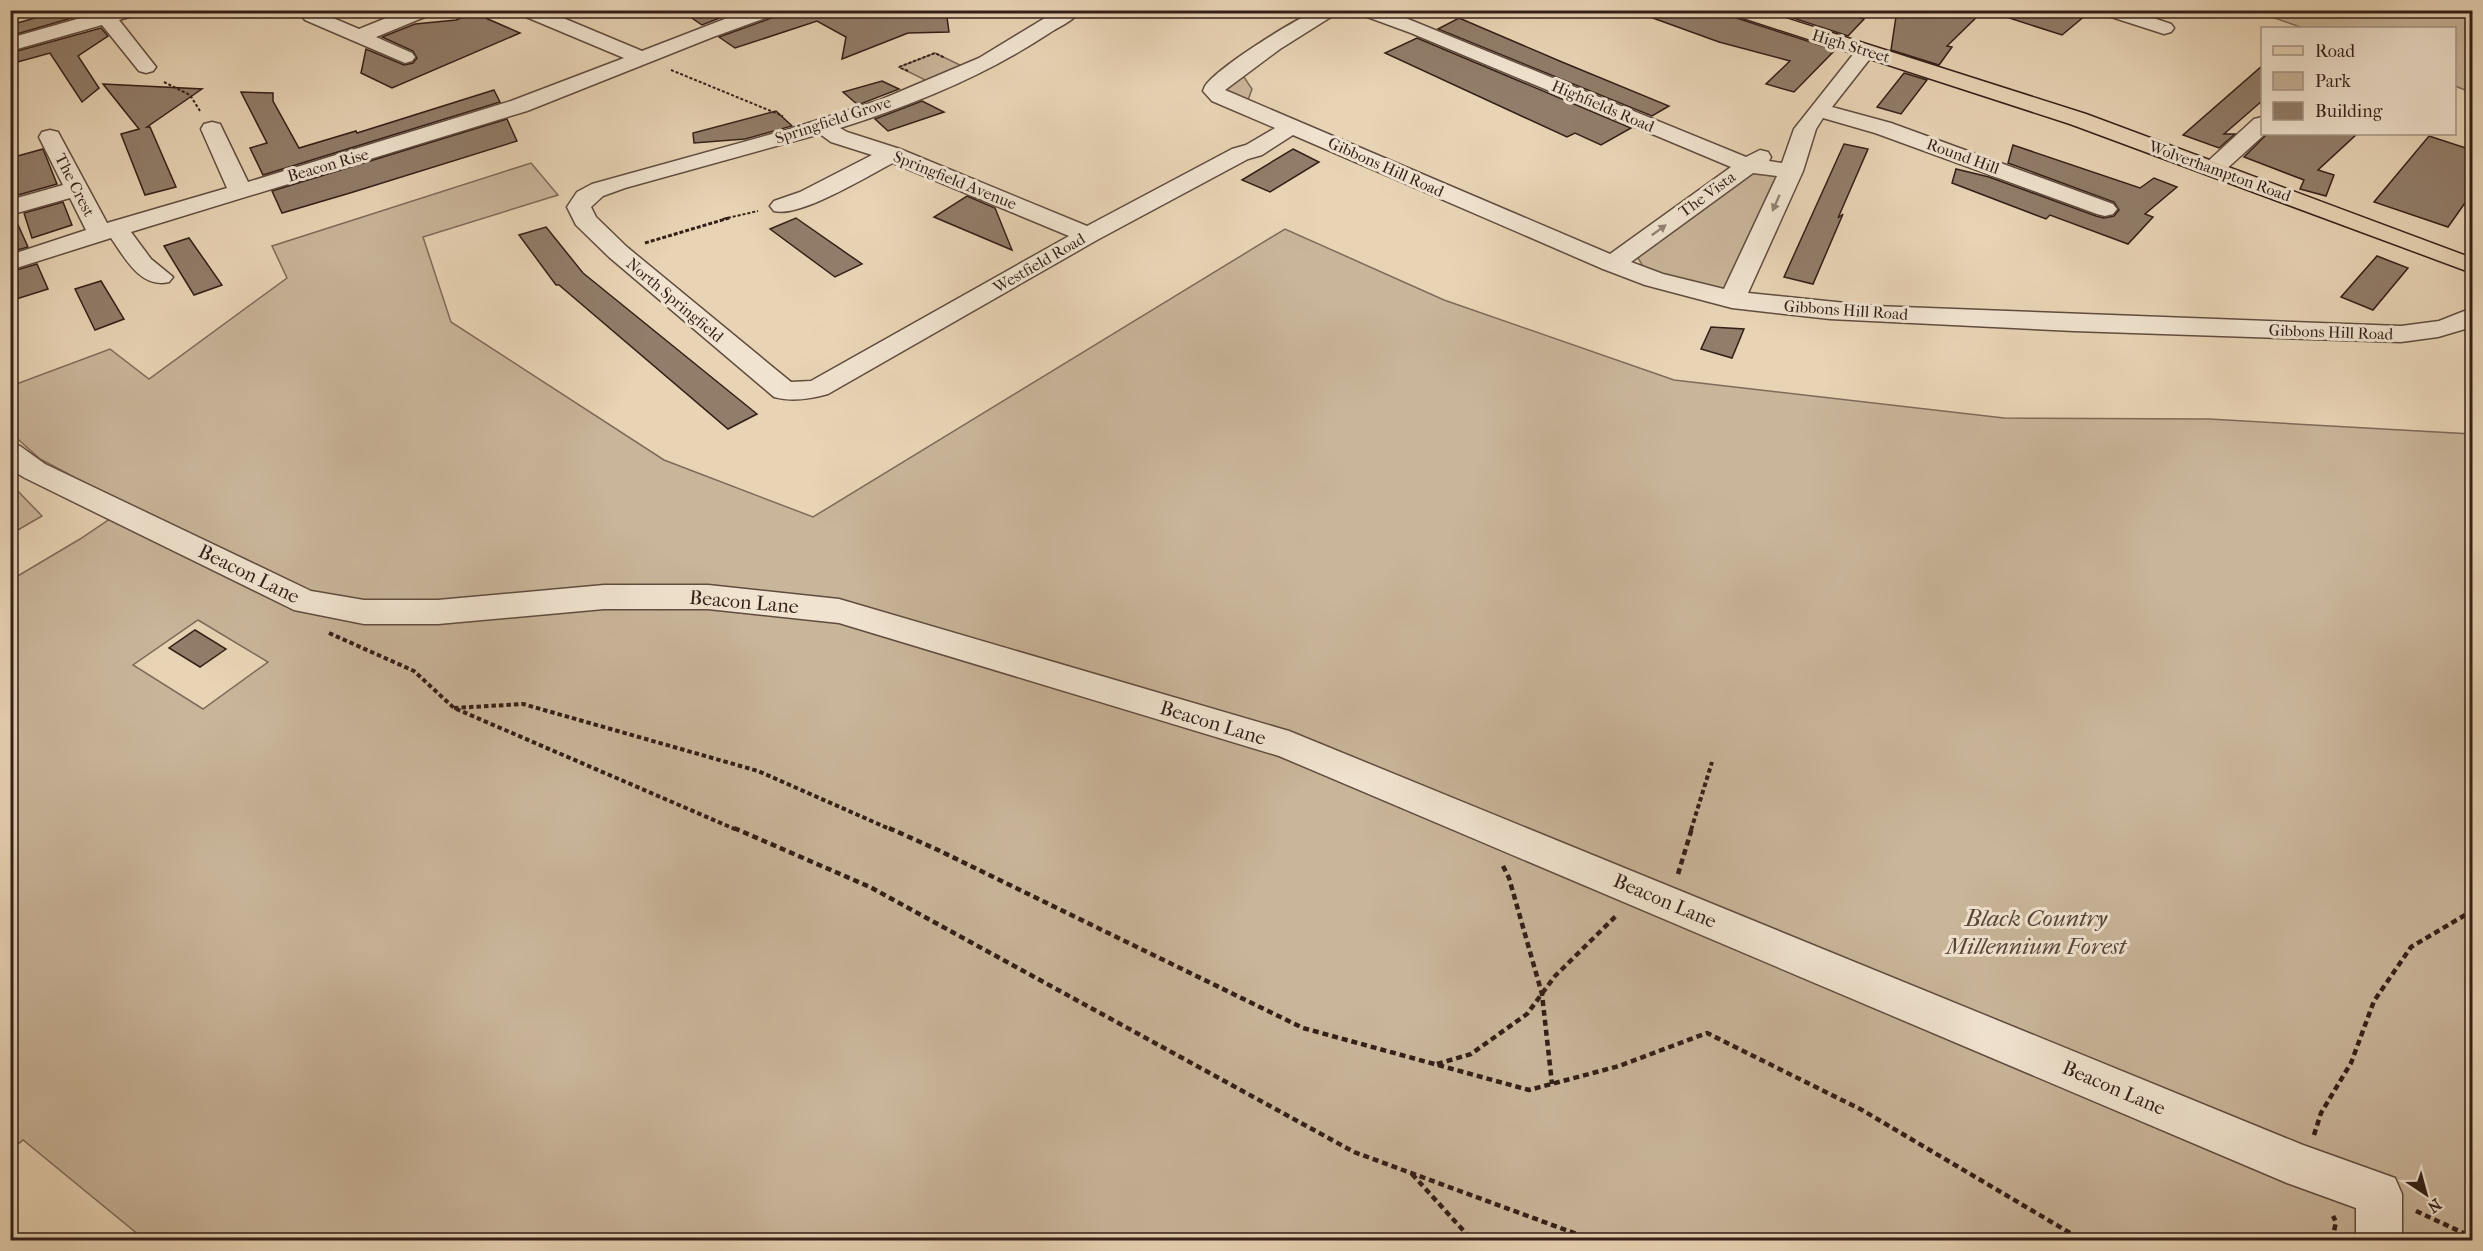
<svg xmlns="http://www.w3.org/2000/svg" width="2483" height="1251" font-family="'IM FELL French Canon',serif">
<rect width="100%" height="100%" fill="#e8d4b5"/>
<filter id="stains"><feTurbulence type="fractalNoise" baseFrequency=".00333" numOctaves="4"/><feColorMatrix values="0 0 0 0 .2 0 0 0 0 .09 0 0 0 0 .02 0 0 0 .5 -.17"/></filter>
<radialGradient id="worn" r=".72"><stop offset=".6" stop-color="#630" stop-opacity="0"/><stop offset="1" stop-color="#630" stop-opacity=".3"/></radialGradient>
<g fill="#c9b59a" stroke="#7e6a59" stroke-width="1.5" fill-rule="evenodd">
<path d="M2255,11H2472V93L2455,86L2454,28H2303Z"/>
<path d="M935,53L962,66L927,81L899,67Z"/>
<path d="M1242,74L1252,89L1247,103L1223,94V89Z"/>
<path d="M531,163L558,195L423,237L451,322L664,460L813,517L1285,229L1444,300L1674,380L2004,418L2209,419L2472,434V1240H145L23,1140L11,1150V580L80,539L129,506L40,459L11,433V386L110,349L149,379L287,278L272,246ZM198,620L268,662L203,709L133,665Z"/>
<path d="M1753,172L1782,174L1725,289L1646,271L1636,255Z"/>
<path d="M11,484L42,516L11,534H10Z"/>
</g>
<g fill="#917d6a" stroke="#331f18" stroke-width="1.5">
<path d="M63,10H99L10,36V25Z"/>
<path d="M680,10H740L702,25Z"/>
<path d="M780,10H946L949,32L908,33L842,59L846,37L817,21L735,48L719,37L777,16Z"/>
<path d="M1640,10H1727L1730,16L1835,50L1794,92L1766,84L1790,61L1719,42L1639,13Z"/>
<path d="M1769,10H1834L1864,19L1848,36Z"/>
<path d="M1897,10H1984L1947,46L1952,47L1939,65L1891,50Z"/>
<path d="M2003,10H2092L2062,35L2003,16Z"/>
<path d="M474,13L520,33L392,88L361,73L366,49L404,65L413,63L417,58L413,51L382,37L415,24L456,20Z"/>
<path d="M1459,18L1562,62L1669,106L1652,116L1438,29Z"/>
<path d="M101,28L108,36L78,56L99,88L82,102L50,53L10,64V53Z"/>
<path d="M1417,38L1631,128L1601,145L1575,133L1567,137L1385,53Z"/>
<path d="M2262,66V101L2224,134H2235L2219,148L2183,135Z"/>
<path d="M1904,73L1927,80L1901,114L1877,107Z"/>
<path d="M882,81L899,89L858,105L843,92Z"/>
<path d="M103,84L202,89L147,127H150L176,187L145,195L121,134L139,129Z"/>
<path d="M494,90L500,102L263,175L250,148L267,143L241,92L273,93V101L299,148L356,131L357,133Z"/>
<path d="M922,101L944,112L888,131L875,119Z"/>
<path d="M776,111L792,126L745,139L694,143L693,133Z"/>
<path d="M507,119L517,141L350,193L282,213L272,191Z"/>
<path d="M2267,134H2357L2318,170L2334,175L2326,196L2300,189L2304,180L2244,157Z"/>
<path d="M2429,136L2472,150V193L2448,227L2374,202Z"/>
<path d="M1844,144L1868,149L1838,218L1843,214L1813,284L1784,277Z"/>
<path d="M2013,145L2140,188L2154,178L2177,187L2145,214L2153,217L2128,244L2050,215L2046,219L1952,183L1956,169L1989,177L2096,216L2104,218L2114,216L2119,210L2114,202L2008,163Z"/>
<path d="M43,149L57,184L18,195L10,174V158Z"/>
<path d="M1293,149L1319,162L1270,192L1242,180Z"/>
<path d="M967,196L995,208L1012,250L934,217Z"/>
<path d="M63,202L72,225L32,238L24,213Z"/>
<path d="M14,216L28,247L10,252V217Z"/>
<path d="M796,218L862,264L835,277L770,229Z"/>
<path d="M546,227L583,273L757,414L728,429L559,285H556L519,235Z"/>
<path d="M189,238L222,285L194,295L164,246Z"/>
<path d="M2377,256L2408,268L2373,310L2341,297Z"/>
<path d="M37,264L48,289L10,301V272Z"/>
<path d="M101,281L124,319L95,330L75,289Z"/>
<path d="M1711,327L1744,329L1732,358L1701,349Z"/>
<path d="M195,630L226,649L200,667L169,648Z"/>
</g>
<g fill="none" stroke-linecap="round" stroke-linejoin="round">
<g stroke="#604c3f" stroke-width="3">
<g id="minor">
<path d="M109,10H141L139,14L119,20L156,67L153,71L146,73L139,71L102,25L10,51V38Z"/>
<path d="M314,10L359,29L406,10H434L432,14L376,37L412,53L415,57L412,61L405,63L305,20L302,16L305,12Z"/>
<path d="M517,10H544L642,51L748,10H778L776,14L713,37L527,111L131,232L151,259L173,277L169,282C141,289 125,258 111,238L10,270V255L86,230L70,198L10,215V200L63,185L39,137L42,132L50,130L58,132L107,223L227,188L201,129L204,124L212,122L220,124L248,182L511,101L624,58L519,14Z"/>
<path d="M1058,10H1081C1074,21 1058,27 1048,34C984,76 913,105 840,128L847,132L900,149L1087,226L1232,149L1246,145L1275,128L1212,101L1203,91L1205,86C1218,67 1292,21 1314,12C1322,9 1334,10 1342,10L1280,49L1225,90L1610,254L1731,167L1411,33L1359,14L1357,10H1386L1746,157L1760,150L1768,152L1771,157L1769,161L1782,163L1794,129L1859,47L1866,45L1873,47L1876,51L1832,107L1891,123L2113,204L2117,209L2113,214L2105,216L2097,214L1875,133L1823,118L1816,129L1803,171L1748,293L1875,306L2401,326L2439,321L2472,308V327L2438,337L2401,342L2074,331L1830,319L1732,308L1645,285L1603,269L1293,135L1262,155L1248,159L1097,240L828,394C810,399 792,402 774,397L609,257L576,225L567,207L577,192L592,184L790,129L880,100L979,58ZM820,134L831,142L872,155L800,192L774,201L770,206L774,211C800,218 867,176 893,163L1069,236L811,381L791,382L627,247L596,217L591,207L603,196L625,188ZM1753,173L1777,176L1724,289L1663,274L1631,262Z"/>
<path d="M2100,10H2130L2171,24L2174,28L2171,32L2164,34L2102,14Z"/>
<path d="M2262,117V134H2265L2222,173L2214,175L2206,173L2202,168L2206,163L2254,119Z"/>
<path d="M10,444L20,446L45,464L311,591L364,600H438L604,585H708L839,599L1289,731L2303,1145L2395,1178L2402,1194V1240H2356V1208L2287,1183L1279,756L839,623L708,609H604L438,624H364L294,610L25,478L10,469Z"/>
</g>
</g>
<g stroke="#331f18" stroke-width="3">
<path id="major" d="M1729,10H1760L2086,114L2472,258V273L2070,124L1731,14Z"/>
</g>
<g stroke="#331f18" stroke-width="2" stroke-dasharray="3 2" stroke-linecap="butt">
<path d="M2466,10L2472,14"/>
<path d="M671,70L783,116"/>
<path d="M908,71L899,67L935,53L945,58"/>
<path d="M164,82L190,95L200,111"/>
<path d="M723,219L758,211"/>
</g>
<path stroke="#331f18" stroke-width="3" stroke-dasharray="4 2" stroke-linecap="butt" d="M645,243L729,218"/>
<g stroke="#331f18" stroke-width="4" stroke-dasharray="4.5 3" stroke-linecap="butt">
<path d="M329,633L414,671L454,708L737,830"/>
<path d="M454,708L523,704L758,771L892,830"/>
<path d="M1691,830L1712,762"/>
</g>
<g stroke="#331f18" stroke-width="4.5" stroke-dasharray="6 4" stroke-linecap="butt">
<path d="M734,828L870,887L1354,1152L1593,1240"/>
<path d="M889,828L938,850L1303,1028L1529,1090L1619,1066L1707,1033L1862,1110L2082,1240"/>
<path d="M1503,866L1509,878L1542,994L1552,1084"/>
<path d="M1678,874L1692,828"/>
<path d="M1437,1064L1471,1054L1527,1014L1555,976L1617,915"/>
<path d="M2314,1135L2321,1113L2351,1063L2374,1001L2411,947L2472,911"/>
<path d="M1412,1174L1472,1240"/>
<path d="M2416,1211L2472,1237"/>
<path d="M2332,1240L2336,1222L2333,1216"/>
</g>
<use href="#minor" fill="#f0e3cf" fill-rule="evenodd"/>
<use href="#major" fill="#e8d4b5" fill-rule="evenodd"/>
</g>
<defs><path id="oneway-solid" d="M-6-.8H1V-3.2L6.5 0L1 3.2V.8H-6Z" transform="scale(1.5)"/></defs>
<g fill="#928174">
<use href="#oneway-solid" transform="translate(1776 203) rotate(114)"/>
<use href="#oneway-solid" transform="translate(1659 230) rotate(-36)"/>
</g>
<g text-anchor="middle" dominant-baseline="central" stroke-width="6" stroke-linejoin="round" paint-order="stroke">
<g font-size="16" fill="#331f18" stroke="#f0e3cf">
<text transform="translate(1851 46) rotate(17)">High Street</text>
<text transform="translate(1603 106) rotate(23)">Highfields Road</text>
<text transform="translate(833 120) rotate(-18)">Springfield Grove</text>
<text transform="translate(1963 156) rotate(20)">Round Hill</text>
<text transform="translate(328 165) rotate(-16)">Beacon Rise</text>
<text transform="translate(1386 167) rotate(24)">Gibbons Hill Road</text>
<text transform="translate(2220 171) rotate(20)">Wolverhampton Road</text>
<text transform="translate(955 180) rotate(22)">Springfield Avenue</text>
<text transform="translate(75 185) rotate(63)">The Crest</text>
<text transform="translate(1707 194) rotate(-36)">The Vista</text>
<text transform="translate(1039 263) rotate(-30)">Westfield Road</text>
<text transform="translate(675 300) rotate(40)">North Springfield</text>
<text transform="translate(1846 310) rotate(4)">Gibbons Hill Road</text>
<text transform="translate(2331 332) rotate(2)">Gibbons Hill Road</text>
</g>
<g font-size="20" fill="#331f18" stroke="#f0e3cf">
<text transform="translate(249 574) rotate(26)">Beacon Lane</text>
<text transform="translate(744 602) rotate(5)">Beacon Lane</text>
<text transform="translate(1213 723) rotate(17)">Beacon Lane</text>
<text transform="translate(1665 901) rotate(23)">Beacon Lane</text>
<text transform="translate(2114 1088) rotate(23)">Beacon Lane</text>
</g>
<g font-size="24" font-style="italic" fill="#584438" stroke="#f0e3cf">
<text x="2036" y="918">Black Country<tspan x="2036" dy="28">Millennium Forest</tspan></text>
</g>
</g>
<rect width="2483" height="1251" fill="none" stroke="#e8d4b5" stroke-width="36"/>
<rect x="12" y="12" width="2459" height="1227" fill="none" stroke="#331f18" stroke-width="3"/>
<rect x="18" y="18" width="2447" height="1215" fill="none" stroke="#331f18" stroke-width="1.5"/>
<rect x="2261" y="27" width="195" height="108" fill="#f0e3cf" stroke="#a49586" stroke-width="1.5"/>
<rect x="2273" y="46" width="30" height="9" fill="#e8d4b5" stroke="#a49586" stroke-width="1.5"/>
<text x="2315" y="57" font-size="18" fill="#331f18">Road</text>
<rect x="2273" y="72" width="30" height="18" fill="#c9b59a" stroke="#a49586" stroke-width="1.5"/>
<text x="2315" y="87" font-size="18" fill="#331f18">Park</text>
<rect x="2273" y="102" width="30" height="18" fill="#917d6a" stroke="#a49586" stroke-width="1.5"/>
<text x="2315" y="117" font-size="18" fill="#331f18">Building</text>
<g transform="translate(2426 1194) rotate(144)" stroke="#f0e3cf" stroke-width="4.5" paint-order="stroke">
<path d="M0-4.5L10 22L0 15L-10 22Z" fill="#331f18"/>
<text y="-9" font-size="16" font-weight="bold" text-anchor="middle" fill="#331f18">N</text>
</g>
<rect width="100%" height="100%" filter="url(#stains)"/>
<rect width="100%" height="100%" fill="url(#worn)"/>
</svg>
